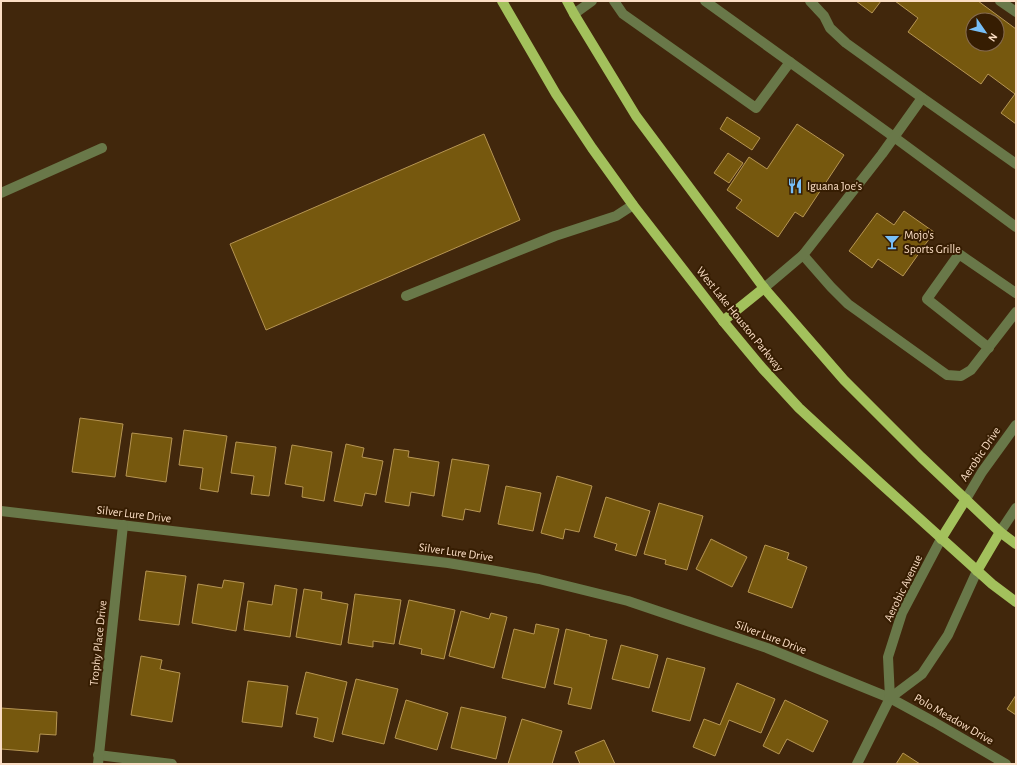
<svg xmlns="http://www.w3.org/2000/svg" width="1017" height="765" font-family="'Alegreya Sans',sans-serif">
<rect width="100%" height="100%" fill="#41270c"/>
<g fill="#76580e" stroke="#b69553" fill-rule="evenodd">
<path d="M856,1H881L872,13Z"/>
<path d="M895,1H978L1016,29V124L1001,113L1015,94L988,74L981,84L908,32L918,18ZM973,20H997V44H973Z"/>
<path d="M727,117L760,138L752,150L720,129Z"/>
<path d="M797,124L844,155L803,217L795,212L778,237L736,208L742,200L727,190L749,157L767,169Z"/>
<path d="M484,134L520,220L266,330L230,244Z"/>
<path d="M728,153L743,163L729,183L714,173Z"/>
<path d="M904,211L934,232L903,276L878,259L872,268L849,251L877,213L894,225Z"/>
<path d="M80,418L123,424L115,477L72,472Z"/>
<path d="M184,430L227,436L218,492L200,489L203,468L179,465Z"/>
<path d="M132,433L172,438L166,482L126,476Z"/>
<path d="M236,442L276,447L269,496L251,494L254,476L231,473Z"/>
<path d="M346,444L364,448L362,457L383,461L376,495L365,493L362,506L334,501Z"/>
<path d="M292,445L332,452L324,501L302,497L303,487L285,484Z"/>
<path d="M394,449L409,451L408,457L439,462L434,496L411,492L409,506L385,502Z"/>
<path d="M452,459L489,465L480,512L465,509L463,520L442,516Z"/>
<path d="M557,476L592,486L579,532L565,529L563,539L541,533Z"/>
<path d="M506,486L541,493L533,531L498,524Z"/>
<path d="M606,497L650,511L636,556L615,550L617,544L594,537Z"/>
<path d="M659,503L703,516L687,570L665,564L666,560L644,554Z"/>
<path d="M711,539L747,557L732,587L696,569Z"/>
<path d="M765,545L789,553L787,559L807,567L792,608L748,592Z"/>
<path d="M146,571L186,576L179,625L139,620Z"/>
<path d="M224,580L244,583L236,631L192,623L198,584L222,588Z"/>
<path d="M275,585L297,589L290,637L244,630L248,601L272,605Z"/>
<path d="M304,589L322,592L321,599L348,604L341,645L296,637Z"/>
<path d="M355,594L401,600L394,644L373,641V647L348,643Z"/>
<path d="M409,600L455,610L444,659L421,654L422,649L399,644Z"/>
<path d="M461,611L489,619L491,613L507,617L494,668L449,656Z"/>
<path d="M536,624L559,629L545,688L502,678L514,629L534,634Z"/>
<path d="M566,629L590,635L589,636L607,640L591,709L568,704L572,688L554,684Z"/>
<path d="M621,645L658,655L649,688L612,679Z"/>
<path d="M141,656L162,660L160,669L180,673L172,722L131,715Z"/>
<path d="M667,658L705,668L690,721L652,711Z"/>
<path d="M306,672L347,682L333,742L314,737L318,718L296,714Z"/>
<path d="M356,679L398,689L384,744L342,734Z"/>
<path d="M248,681L288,686L282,727L242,722Z"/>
<path d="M737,683L775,699L761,733L729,720L715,756L693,747L704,719L720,725Z"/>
<path d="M1016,695V715L1007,709Z"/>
<path d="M406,700L448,713L437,750L395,738Z"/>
<path d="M785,700L828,721L813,752L787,739L779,754L763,746Z"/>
<path d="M461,707L506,717L496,759L451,748Z"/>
<path d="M1,708L57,712L56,735L40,734L38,752L1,749Z"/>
<path d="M522,719L562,731L552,764H508Z"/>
<path d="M604,740L615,764H580L575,752Z"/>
<path d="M903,753L920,764H896Z"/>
</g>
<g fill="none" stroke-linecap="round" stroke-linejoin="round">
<g stroke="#697849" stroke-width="10">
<path d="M614,1L623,14L756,108L790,62"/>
<path d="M705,1L894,137L1016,227"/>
<path d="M810,1L824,16L830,28L846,43L921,97L1016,164"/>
<path d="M1000,1L1016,12"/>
<path d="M574,14L592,1"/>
<path d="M1,193L102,148"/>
<path d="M803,255L831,287L848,304L947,375L961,376L971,370L1016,312"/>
<path d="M764,288L803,255L882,154L922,98"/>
<path d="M406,296L555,236L616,216L633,205"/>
<path d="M989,348L927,299L959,254L1016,293"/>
<path d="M966,499L982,472L1016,425"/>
<path d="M1,511L448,563L490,570L539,579L628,601L767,648L890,698L934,722L1006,764"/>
<path d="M1000,532L1016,508"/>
<path d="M890,698L888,657L902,613L941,539"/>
<path d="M98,755L172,764"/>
<path d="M98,764L123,525"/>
<path d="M857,764L890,698L922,674L948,635L977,571"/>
</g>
<g stroke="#a3c15c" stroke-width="10">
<path d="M502,1L556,94L592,148L633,205L723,321L763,369L799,408L879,482L992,584L1016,602"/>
<path d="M567,1L574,14L636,116L764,288L844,380L921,457L1000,532L1016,544"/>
<path d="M723,321L764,288"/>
<path d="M941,539L966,499"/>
<path d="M977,571L1000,532"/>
</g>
</g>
<defs>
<g id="restaurant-bare" transform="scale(1.2)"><path d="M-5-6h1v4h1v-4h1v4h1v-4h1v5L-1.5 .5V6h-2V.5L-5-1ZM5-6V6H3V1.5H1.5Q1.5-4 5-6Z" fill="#77bff7" stroke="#361d02" stroke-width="2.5" paint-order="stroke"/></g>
<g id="bar-bare" transform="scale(1.2)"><path d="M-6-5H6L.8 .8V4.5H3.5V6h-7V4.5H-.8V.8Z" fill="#77bff7" stroke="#361d02" stroke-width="2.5" paint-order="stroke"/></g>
</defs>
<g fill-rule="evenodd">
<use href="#restaurant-bare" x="795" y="186"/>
<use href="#bar-bare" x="892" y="242"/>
</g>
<g text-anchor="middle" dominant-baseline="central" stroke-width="4" stroke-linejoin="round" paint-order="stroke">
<g font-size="12" fill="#fbdec5" stroke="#361d02" text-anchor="start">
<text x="807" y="186">Iguana Joe’s</text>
<text x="904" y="235">Mojo's<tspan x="904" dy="14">Sports Grille</tspan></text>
</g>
<g font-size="12" fill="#fbdec5" stroke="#361d02">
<text transform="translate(740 319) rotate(51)">West Lake Houston Parkway</text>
<text transform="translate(980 454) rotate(-56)">Aerobic Drive</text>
<text transform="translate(134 514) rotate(7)">Silver Lure Drive</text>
<text transform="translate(456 552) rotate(8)">Silver Lure Drive</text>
<text transform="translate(903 588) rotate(-64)">Aerobic Avenue</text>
<text transform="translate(771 637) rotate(21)">Silver Lure Drive</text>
<text transform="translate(98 643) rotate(-84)">Trophy Place Drive</text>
<text transform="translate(954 719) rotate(30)">Polo Meadow Drive</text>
</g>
</g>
<rect width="1017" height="765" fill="none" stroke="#fbdec5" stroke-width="4"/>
<g transform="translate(985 32) rotate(124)"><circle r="19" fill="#361d02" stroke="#856a50"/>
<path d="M0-3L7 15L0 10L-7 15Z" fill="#77bff7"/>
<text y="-6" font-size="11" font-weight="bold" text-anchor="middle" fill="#fbdec5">N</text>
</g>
</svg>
